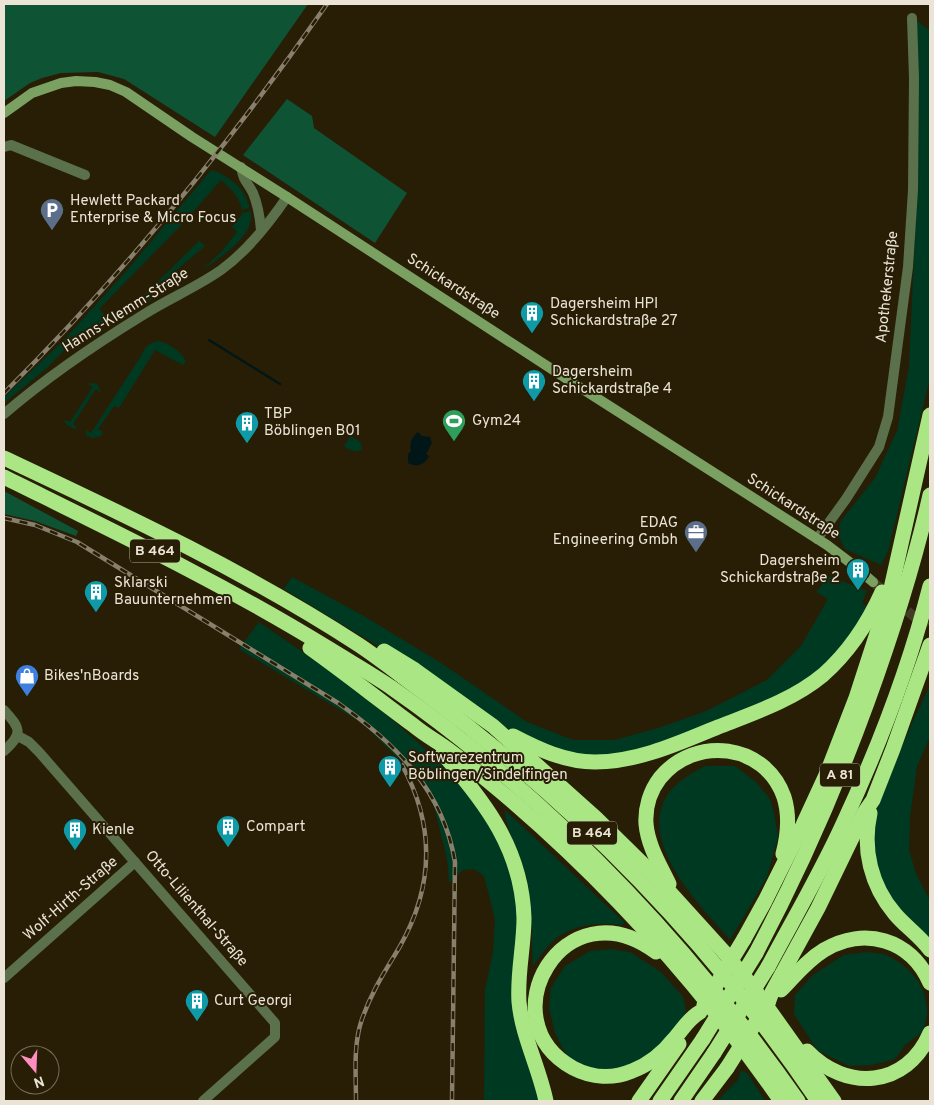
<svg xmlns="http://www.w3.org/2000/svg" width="934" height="1105" font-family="Overpass,sans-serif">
<rect width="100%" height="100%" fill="#281e06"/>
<g fill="#003921">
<path d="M916,20L930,31V378L888,551L881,565L845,549L839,537L840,522L875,478L897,431L909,367L915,235L917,127Z"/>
<path d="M211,170C228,175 247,189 249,208L242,210C239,197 232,189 221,180L185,221L99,309L110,320L117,313V318L70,344L48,367L4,403V397L63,341L129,268Z"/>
<path d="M250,211C258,235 217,259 201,271L222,251L237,232L232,227L243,213Z"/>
<path d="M199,241L205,246L173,273L174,287L122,316L120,310L124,306L129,310Z"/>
<path d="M158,341C169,343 180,351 186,361L183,365L155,350L119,408L114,406L98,429L103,432L101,436L92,438L86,435V430L91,433L141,356C145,346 149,343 158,341Z"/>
<path d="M94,383L98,385L101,392L96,389L73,424L77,427L74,429L66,424L64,421L65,420L70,422L93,387L88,384Z"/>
<path d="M351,436L361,443L362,449C356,454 350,450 344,446Z"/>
<path d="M829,576L867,591L862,603L870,609L844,650L792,693L659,747L593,759L526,740L493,720L452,691L284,589L292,577L362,615L441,663L527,722L573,740H615L658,728L704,712L767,680L801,646L828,599L816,592Z"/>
<path d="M259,622L343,680L390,718L453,773L499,839L513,877L518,909L515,967L541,1101H484L485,990L493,953L495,919L484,876L474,869L463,870L449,883L447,859L434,806L423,786L407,767L362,723L239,649Z"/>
<path d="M930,686V737L917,766L910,817L909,850L916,874L930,901V941L891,903L872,853L876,813L884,790L912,723Z"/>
<path d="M705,766H735L756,782L770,799L774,813L778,837L767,877L730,940C700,905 636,843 668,794C677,781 692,773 705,766Z"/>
<path d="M505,810L624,922L623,925C599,922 572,924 553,941C545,948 539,958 533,966C531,936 533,906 526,876C521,856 505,829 505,810Z"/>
<path d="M611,949L630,952L661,972L683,997L686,1010L684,1016L658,1048L627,1067L604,1070L592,1068L571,1060L563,1049L555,1033L549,1008L551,988L565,966L590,951Z"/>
<path d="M866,952C872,953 880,953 886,955C908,965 925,983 927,1008C928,1015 925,1024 923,1031L904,1046L895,1059L872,1065L849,1066L817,1050L794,1014L795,995L813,975L844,955Z"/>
<path d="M741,1070L748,1074L765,1101H717L738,1080Z"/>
</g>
<g fill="#0f5335">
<path d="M4,4H308L215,137L124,79L98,72L61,73L42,78L30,83L4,101Z"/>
<path d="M287,99L312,116L314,128L407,193L375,243L243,155Z"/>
<path d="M4,491L78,531L76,536L35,521L4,514Z"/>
</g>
<path fill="#001617" d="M418,432L422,436L430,437L432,443L426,454L429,456C425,465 416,468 408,463V454L411,451C409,444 412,436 418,432Z"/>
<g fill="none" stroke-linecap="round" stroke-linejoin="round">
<path stroke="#001617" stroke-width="2.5" d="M209,340L280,384"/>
<path stroke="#453c25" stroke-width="10" stroke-dasharray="10 5" stroke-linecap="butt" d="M873,582L930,630"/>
<g stroke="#5a714b" stroke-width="10">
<path d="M4,147L11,145L85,175"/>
<path d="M241,167C244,183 247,181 253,193C258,205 260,218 261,230"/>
<path d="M4,414C47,377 94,345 143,315C168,299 197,287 221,270C246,252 270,222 287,197"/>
<path d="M817,539L846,499L879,447L888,417L908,267L913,190L914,78L912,18"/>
<path d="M4,710C20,728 24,733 4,751"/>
<path d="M18,736L29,742L39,752L275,1023V1037L203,1101"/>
<path d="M4,978L135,862"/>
</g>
<path stroke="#7aa162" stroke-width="10" d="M4,113L32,93L61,83L76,81L95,82L110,85L126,92L192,137L287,197L567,379L827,545L852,564L873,582"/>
<g stroke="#aae784" stroke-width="15">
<path d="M4,458C125,515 247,572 359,645C383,661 405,679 427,695C580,808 712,944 818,1101"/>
<path d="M4,477C115,532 226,585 331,650C352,663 373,675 392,688C552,800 687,943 798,1101"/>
<path d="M310,648C345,673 379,700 413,725C425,735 438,742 450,751C472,767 492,784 512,801C614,889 705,991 781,1101"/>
<path d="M384,651L415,670L493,726L596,818L656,877L724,952L755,990L834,1101"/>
<path d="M513,736C538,749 565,762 595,762C638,762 679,743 718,727C754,713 793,700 823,675C849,652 868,623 882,592"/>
<path d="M443,754C486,803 522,850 524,918C524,946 517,974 519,1002C522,1036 539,1067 546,1101"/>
<path d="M870,813C862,849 871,886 895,914C906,927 920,936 930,950"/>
<path d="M669,884C660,865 648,846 646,824C645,808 650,791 660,778C695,735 765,743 784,797C790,816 788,835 783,854"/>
<path d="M744,939L765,901L803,825L827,773L856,698L890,593L930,415"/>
<path d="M656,952C564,883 486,1020 573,1068C592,1078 613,1079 632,1071C648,1065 663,1053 674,1039C683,1029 688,1019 700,1012"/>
<path d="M756,953C799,872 836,788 867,703C892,634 914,566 930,495"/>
<path d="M768,967C793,920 820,874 842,826C878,749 909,668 930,586"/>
<path d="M781,990C795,976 806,961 824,950C864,926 911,939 930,983"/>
<path d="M768,1003L772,992L818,908L864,813L873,800L893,749L930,645"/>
<path d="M807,1051C846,1092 907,1088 930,1033"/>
<path d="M639,1101L679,1044"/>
<path d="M660,1101L703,1039"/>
<path d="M681,1101L714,1053"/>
<path d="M702,1101L727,1068"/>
</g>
<g stroke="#887f6c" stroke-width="4.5">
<g id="rail">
<path d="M4,393C124,274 231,142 327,4"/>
<path d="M4,518L35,525L77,542L338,703C395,743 443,790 455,862L452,1101"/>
<path d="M356,1101C356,1074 353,1045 362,1019C372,991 384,973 399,948C434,887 436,827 402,765"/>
</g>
</g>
<use href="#rail" stroke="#281e06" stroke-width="2.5" stroke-dasharray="8" stroke-linecap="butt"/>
<g stroke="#aae784" stroke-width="15">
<path d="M704,1005L744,939"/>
<path d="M703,1039L756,953"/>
<path d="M714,1053L768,967"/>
<path d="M727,1068L768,1003"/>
</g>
</g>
<defs>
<g id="parking-pin" transform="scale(1.25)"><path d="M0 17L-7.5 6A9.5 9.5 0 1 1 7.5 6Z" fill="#5c6f8a" stroke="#281e06"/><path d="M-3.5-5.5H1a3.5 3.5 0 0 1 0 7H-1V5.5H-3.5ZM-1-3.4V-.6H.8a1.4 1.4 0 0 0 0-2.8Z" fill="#fff"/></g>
<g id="building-pin" transform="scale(1.25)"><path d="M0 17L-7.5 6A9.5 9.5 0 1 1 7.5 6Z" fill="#0f9aa8" stroke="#281e06"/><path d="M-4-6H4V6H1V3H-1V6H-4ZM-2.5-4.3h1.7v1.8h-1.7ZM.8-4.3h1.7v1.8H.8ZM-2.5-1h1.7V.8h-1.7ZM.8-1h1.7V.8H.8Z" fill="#fff"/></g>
<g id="stadium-pin" transform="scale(1.25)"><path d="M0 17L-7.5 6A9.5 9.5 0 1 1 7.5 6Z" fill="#2e9e5b" stroke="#281e06"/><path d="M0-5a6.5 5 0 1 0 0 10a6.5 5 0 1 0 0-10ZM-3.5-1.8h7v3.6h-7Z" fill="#fff"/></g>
<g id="office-pin" transform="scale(1.25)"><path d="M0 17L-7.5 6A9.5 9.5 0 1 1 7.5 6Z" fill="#5c6f8a" stroke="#281e06"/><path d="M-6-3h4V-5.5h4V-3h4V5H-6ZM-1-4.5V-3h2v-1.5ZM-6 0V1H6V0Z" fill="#fff"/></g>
<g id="shop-pin" transform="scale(1.25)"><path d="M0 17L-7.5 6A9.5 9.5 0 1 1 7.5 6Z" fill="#3f7fe0" stroke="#281e06"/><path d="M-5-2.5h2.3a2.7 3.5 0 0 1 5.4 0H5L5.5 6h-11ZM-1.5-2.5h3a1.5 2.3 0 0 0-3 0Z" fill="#fff"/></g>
</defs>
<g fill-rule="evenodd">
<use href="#parking-pin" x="52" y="210"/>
<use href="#building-pin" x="532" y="313"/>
<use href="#building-pin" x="534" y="381"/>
<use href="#stadium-pin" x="454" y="421"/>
<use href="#building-pin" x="247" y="423"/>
<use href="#office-pin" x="696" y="532"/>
<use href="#building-pin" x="858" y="570"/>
<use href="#building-pin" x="96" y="592"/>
<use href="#shop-pin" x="27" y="676"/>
<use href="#building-pin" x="390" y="767"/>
<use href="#building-pin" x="228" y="827"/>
<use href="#building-pin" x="75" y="830"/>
<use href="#building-pin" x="197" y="1001"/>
</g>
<g text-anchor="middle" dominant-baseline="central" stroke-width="4" stroke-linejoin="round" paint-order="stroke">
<g fill="#281e06" stroke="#b0a998" stroke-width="1">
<rect x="130" y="539.5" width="50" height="23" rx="4"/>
<rect x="820" y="763.5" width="40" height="23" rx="4"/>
<rect x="567" y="821.5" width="50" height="23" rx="4"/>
</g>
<g font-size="14" font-weight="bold" fill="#ebe4d6">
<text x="155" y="551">B 464</text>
<text x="840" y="775">A 81</text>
<text x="592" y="833">B 464</text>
</g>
<g font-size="15" fill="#ebe4d6" stroke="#281e06" text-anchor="start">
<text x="70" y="201">Hewlett Packard<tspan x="70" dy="17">Enterprise &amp; Micro Focus</tspan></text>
<text x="550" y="304">Dagersheim HPI<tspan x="550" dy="17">Schickardstraße 27</tspan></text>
<text x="552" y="372">Dagersheim<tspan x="552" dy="17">Schickardstraße 4</tspan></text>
<text x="264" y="414">TBP<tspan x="264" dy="17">Böblingen B01</tspan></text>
<text x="472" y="421">Gym24</text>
<text x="678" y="523" text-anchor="end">EDAG<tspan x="678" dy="17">Engineering Gmbh</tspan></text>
<text x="840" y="561" text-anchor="end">Dagersheim<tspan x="840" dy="17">Schickardstraße 2</tspan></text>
<text x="114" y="583">Sklarski<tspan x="114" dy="17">Bauunternehmen</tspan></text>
<text x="44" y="676">Bikes'nBoards</text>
<text x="408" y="758">Softwarezentrum<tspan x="408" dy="17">Böblingen/Sindelfingen</tspan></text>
<text x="246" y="827">Compart</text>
<text x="92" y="830">Kienle</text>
<text x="214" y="1001">Curt Georgi</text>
</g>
<g font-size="15" fill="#ebe4d6" stroke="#281e06">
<text transform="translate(453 287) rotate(33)">Schickardstraße</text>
<text transform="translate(888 287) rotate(-84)">Apothekerstraße</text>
<text transform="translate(126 311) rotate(-32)">Hanns-Klemm-Straße</text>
<text transform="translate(793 507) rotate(33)">Schickardstraße</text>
<text transform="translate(71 899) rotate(-41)">Wolf-Hirth-Straße</text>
<text transform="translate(196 909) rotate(49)">Otto-Lilienthal-Straße</text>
</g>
</g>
<rect width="934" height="1105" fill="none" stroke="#ebe4d6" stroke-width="10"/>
<g transform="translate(35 1070) rotate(161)"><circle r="24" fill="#281e06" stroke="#766d59"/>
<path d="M0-4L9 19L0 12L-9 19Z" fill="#fd8ebf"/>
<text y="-8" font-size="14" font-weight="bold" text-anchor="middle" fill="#ebe4d6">N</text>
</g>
</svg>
